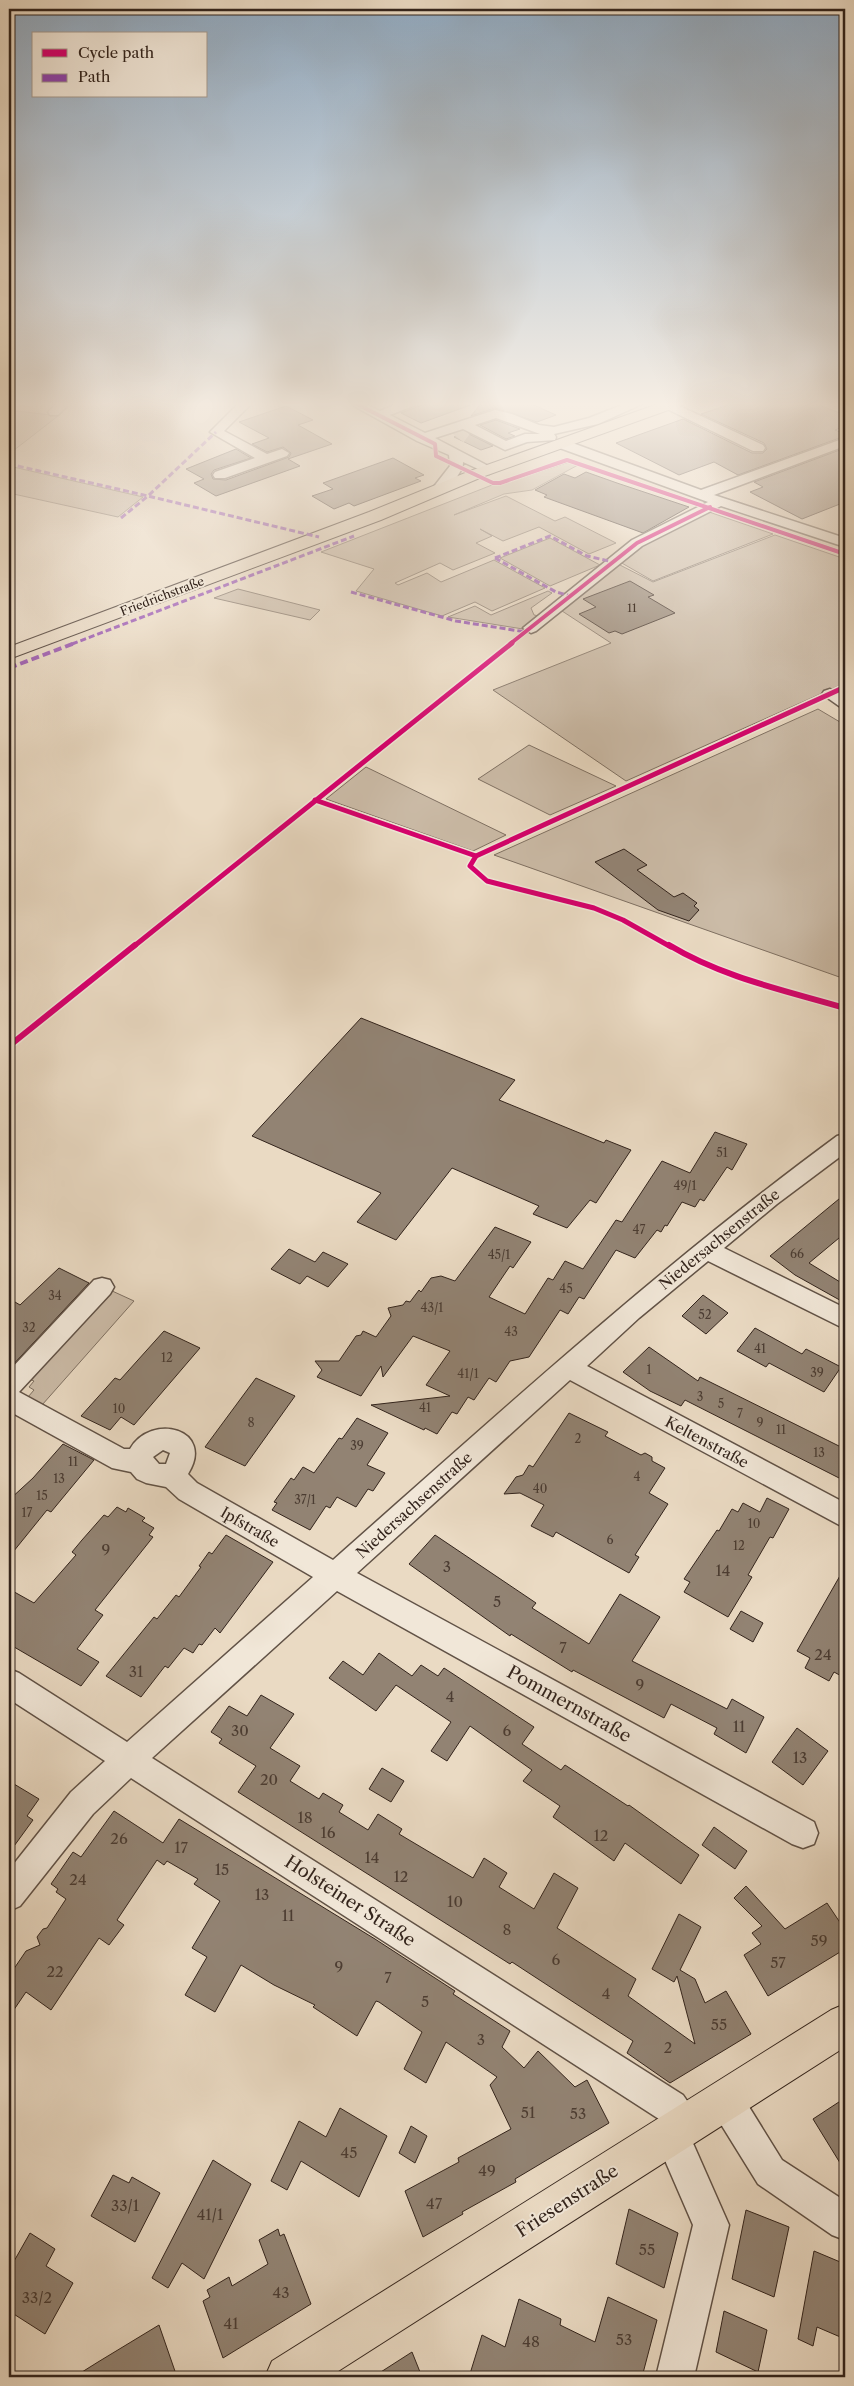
<svg xmlns="http://www.w3.org/2000/svg" width="854" height="2386" font-family="'Libre Caslon Text',serif">
<rect width="100%" height="100%" fill="#eadac3"/>
<filter id="stains"><feTurbulence type="fractalNoise" baseFrequency=".004" numOctaves="4"/><feColorMatrix values="0 0 0 0 .2 0 0 0 0 .09 0 0 0 0 .02 0 0 0 .5 -.17"/></filter>
<radialGradient id="worn" r=".72"><stop offset=".6" stop-color="#630" stop-opacity="0"/><stop offset="1" stop-color="#630" stop-opacity=".3"/></radialGradient>
<g fill="#cbbba7" stroke="#7f7062">
<path d="M9,410L58,416L9,454Z"/>
<path d="M569,462L578,465L532,490L504,494L454,515L506,496L555,521L565,517L616,543L589,554L539,527L503,541L480,529L492,536L476,543L495,553L453,570L440,563L395,583L398,585L427,573L441,582L494,560L545,588L492,611L475,602L442,616L356,591L374,569L321,552L492,485H500Z"/>
<path d="M9,466L143,497L118,517L9,493Z"/>
<path d="M709,512L773,534L653,581L620,562L643,545Z"/>
<path d="M775,535L845,559V683L626,781L493,690L611,643L559,609L618,564L653,582Z"/>
<path d="M550,538L600,565L550,586L500,558Z"/>
<path d="M238,589L320,610L310,620L214,598Z"/>
<path d="M548,591L552,593L531,608L534,615L539,616L523,629L448,617L475,606L491,615Z"/>
<path d="M818,709L845,725V979L494,855Z"/>
<path d="M529,745L616,786L550,815L478,779Z"/>
<path d="M366,767L506,835L473,851L326,799Z"/>
<path d="M110,1290L134,1301L42,1405L28,1397L34,1390L29,1387L34,1381L29,1379Z"/>
</g>
<g fill="#928373" stroke="#33241c">
<path d="M433,401H476V403L421,423L401,413Z"/>
<path d="M483,401H525L556,415L537,422L495,408L471,416Z"/>
<path d="M740,401H809L845,415V426L835,430L845,434V436L738,475L714,462L679,475L616,443L683,419L752,453H763L767,449L764,443L701,414Z"/>
<path d="M286,406L313,420L298,425L332,444L288,459L300,466L216,496L194,483L204,479L186,469L236,449L251,458L214,470L211,474L213,479L226,480L289,457L291,453L283,447L267,452L252,444L269,438L239,422Z"/>
<path d="M496,420L520,429L508,433L515,436L506,439L480,425Z"/>
<path d="M463,431L493,446L481,450L454,437Z"/>
<path d="M845,448V502L802,519L750,492L763,487L754,482Z"/>
<path d="M393,458L424,475L415,478L421,481L354,506L349,503L334,509L312,496L333,489L323,483Z"/>
<path d="M586,472L617,483L689,507L643,533L544,497L547,495L535,490L564,474L575,478Z"/>
<path d="M630,581L654,595L648,597L675,613L622,634L615,631L609,633L579,614L596,607L583,599Z"/>
<path d="M624,849L647,865L637,870L674,897L683,893L697,903L694,906L699,910L689,921L658,910L595,862Z"/>
<path d="M361,1018L515,1080L499,1100L604,1143L606,1140L631,1150L596,1203L590,1200L567,1228L533,1214L539,1206L452,1168L396,1240L357,1222L381,1193L252,1136Z"/>
<path d="M715,1132L747,1144L732,1170L727,1167L704,1201L700,1199L695,1207L682,1202L667,1226L665,1225L661,1232L657,1230L635,1258L616,1250L584,1299L579,1297L568,1314L560,1310L529,1357L510,1361L496,1382L489,1378L474,1400L468,1397L457,1414L452,1412L437,1434L425,1428L424,1430L371,1405L450,1396L426,1385L450,1351L413,1336L383,1377L381,1366L361,1396L317,1377L322,1370L315,1361H339L356,1336L361,1335L363,1331L376,1337L391,1316L388,1308L403,1305L406,1301L410,1302L419,1290L421,1292L431,1278L441,1276L455,1281L495,1227L531,1242L513,1268L510,1266L489,1297L525,1314L548,1278L553,1280L565,1261L583,1269L616,1220L622,1222L662,1161L690,1173Z"/>
<path d="M845,1194V1233L809,1263L845,1285V1303L795,1275L770,1256Z"/>
<path d="M289,1249L315,1262L323,1252L348,1264L328,1287L307,1276L300,1284L271,1269Z"/>
<path d="M59,1268L89,1283L9,1369V1310L15,1302L20,1305Z"/>
<path d="M703,1295L728,1313L706,1334L682,1316Z"/>
<path d="M755,1328L802,1354L806,1349L841,1367L824,1392L769,1363L766,1367L737,1351Z"/>
<path d="M164,1331L200,1348L134,1425L121,1417L110,1430L81,1416L115,1378L120,1380Z"/>
<path d="M649,1347L698,1381L700,1377L845,1449V1481L685,1400L681,1406L650,1391L623,1372Z"/>
<path d="M256,1378L295,1396L245,1466L205,1447Z"/>
<path d="M569,1413L608,1432L605,1436L641,1455L645,1453L652,1457V1461L665,1468L649,1493L668,1504L635,1555L639,1557L629,1573L556,1532L553,1537L531,1526L544,1505L520,1493L504,1494L516,1477L523,1475L529,1465L533,1467Z"/>
<path d="M357,1418L388,1433L367,1465L385,1473L373,1491L368,1489L356,1507L337,1497L330,1508L326,1506L310,1530L272,1510L277,1503L274,1502L291,1478L294,1480L303,1467L314,1473L339,1438L342,1439Z"/>
<path d="M63,1444L94,1460L51,1512L47,1510L9,1557V1500L33,1478Z"/>
<path d="M767,1498L789,1509L773,1538L770,1537L748,1575L752,1577L728,1617L684,1592L690,1582L684,1579L717,1530L719,1531L732,1509L738,1512L743,1503L760,1512Z"/>
<path d="M117,1507L126,1512L128,1508L145,1518L142,1521L154,1528L149,1535L153,1537L95,1610L103,1615L77,1649L99,1662L81,1686L9,1644V1589L34,1603L76,1555L72,1552L82,1540L104,1515L108,1517Z"/>
<path d="M226,1535L273,1562L220,1633L215,1628L202,1645L199,1644L193,1653L184,1648L168,1668L165,1666L141,1697L106,1676L154,1617L157,1619L176,1595L179,1597L201,1567L199,1566L209,1552L212,1554Z"/>
<path d="M435,1535L536,1603L532,1608L589,1644L620,1594L660,1617L632,1661L727,1709L732,1699L764,1717L746,1753L714,1734L717,1728L671,1704L664,1718L573,1670L572,1672L511,1634L510,1636L409,1564Z"/>
<path d="M845,1567V1678L834,1672L829,1681L805,1668L810,1658L797,1651Z"/>
<path d="M741,1611L763,1623L753,1642L730,1629Z"/>
<path d="M379,1653L412,1676L421,1665L438,1676L444,1668L534,1727L522,1744L561,1770L565,1765L628,1806L629,1805L699,1855L681,1884L625,1843L614,1861L553,1817L560,1806L523,1781L532,1770L470,1726L447,1761L431,1751L451,1722L396,1685L376,1711L329,1678L343,1661L363,1675Z"/>
<path d="M261,1695L294,1714L270,1748L300,1766L290,1781L319,1799L323,1793L343,1805L339,1812L368,1830L378,1814L402,1829L399,1834L473,1878L484,1858L507,1873L499,1887L534,1909L554,1873L578,1888L557,1928L636,1979L628,1996L695,2044L677,1976L674,1982L652,1969L679,1914L701,1927L680,1970L695,1979L705,2003L726,1991L751,2034L670,2083L627,2053L633,2041L512,1962L510,1964L238,1792L256,1766L219,1743L222,1739L211,1732L229,1706L247,1716Z"/>
<path d="M797,1728L828,1751L803,1785L772,1762Z"/>
<path d="M382,1768L404,1781L391,1802L369,1789Z"/>
<path d="M9,1781L39,1799L27,1816L33,1820L9,1853Z"/>
<path d="M114,1811L163,1843L179,1819L375,1939L455,1991L453,1994L510,2031L502,2047L524,2068L538,2051L575,2087L587,2080L609,2123L515,2179L516,2182L462,2212L463,2214L423,2237L405,2191L459,2162L458,2158L511,2129L490,2085L497,2077L446,2042L426,2083L404,2069L422,2032L379,2002L376,2001L357,2036L313,2007L315,2005L274,1985L241,1965L215,2012L185,1995L207,1957L192,1948L220,1901L194,1884L198,1879L167,1861L164,1865L157,1860L117,1920L124,1925L109,1945L99,1938L51,2010L26,1992L9,2017V1976L26,1951L40,1945L37,1937L43,1929L47,1928L66,1899L56,1892L58,1889L51,1884L73,1852L81,1857Z"/>
<path d="M714,1827L747,1851L735,1869L702,1845Z"/>
<path d="M746,1886L785,1929L827,1903L845,1930V1949L768,1996L744,1955L761,1944L752,1933L762,1926L734,1898Z"/>
<path d="M845,2098V2171L813,2119Z"/>
<path d="M340,2108L387,2136L359,2197L301,2161L287,2190L271,2181L299,2121L326,2137Z"/>
<path d="M411,2126L427,2136L415,2163L399,2153Z"/>
<path d="M213,2160L251,2184L204,2279L182,2263L168,2288L152,2278Z"/>
<path d="M113,2175L129,2183L132,2177L160,2193L135,2242L91,2216Z"/>
<path d="M629,2209L678,2233L664,2288L616,2264Z"/>
<path d="M746,2210L789,2227L774,2297L732,2279Z"/>
<path d="M278,2229L280,2236L284,2234L311,2304L223,2358L203,2301L210,2297L207,2290L229,2277L232,2286L268,2264L259,2240Z"/>
<path d="M30,2233L55,2249L46,2266L73,2283L45,2334L9,2311V2270Z"/>
<path d="M814,2251L845,2264V2339L817,2327L813,2346L798,2339Z"/>
<path d="M608,2297L657,2320L642,2377H469L482,2335L505,2347L519,2299L561,2319L560,2325L595,2342Z"/>
<path d="M724,2311L767,2330L758,2372L716,2352Z"/>
<path d="M159,2325L177,2377H74L98,2362Z"/>
<path d="M412,2352L422,2377H373Z"/>
</g>
<g fill="none" stroke-linecap="round" stroke-linejoin="round">
<path stroke="#c5b6a2" stroke-width="14" stroke-dasharray="14 7" stroke-linecap="butt" d="M458,438L464,430"/>
<g stroke="#615246" stroke-width="3">
<g id="minor">
<path d="M59,401H72L58,415H50L48,412Z"/>
<path d="M241,401H254L224,431L267,454L282,449L289,453L287,456L225,478H215L213,475L215,472L255,458L210,432Z"/>
<path d="M345,401H360L380,411L404,401H420L418,404L390,415L425,433L495,410L512,414L539,425L554,427L589,418L632,401H649L598,424L554,434L556,437L555,440L527,442L505,450L463,429L435,438L496,470L489,474L463,462C464,471 447,491 439,493L432,489L450,466L449,455L417,441ZM496,418L540,434H525L506,441L475,425Z"/>
<path d="M669,401L763,445L765,448L763,451H753L665,408L663,405Z"/>
<path d="M845,438V446L714,495L845,538V547L721,506L642,546L536,631L531,633L523,628L632,540L708,502L557,447L556,444L557,441H567L701,490Z"/>
<path d="M830,689L845,696V708L839,706L822,694L824,691Z"/>
<path d="M845,1134V1153L777,1204L724,1248L845,1308V1329L708,1261L639,1318L587,1366L845,1503V1528L570,1380L357,1573L814,1822L818,1833L814,1844L803,1848L792,1844L337,1591L152,1758L683,2095L697,2115L702,2127L697,2139L692,2141L729,2225L694,2377H656L693,2225L654,2135L661,2122L659,2119L131,1778L93,1814L20,1906L9,1911V1870L71,1792L105,1761L9,1699V1669L19,1673L127,1742L313,1577L179,1499L166,1487L146,1483L137,1479L131,1472L112,1468L9,1411V1371L94,1280L102,1278L110,1280L114,1287L110,1294L19,1392L124,1449H130C151,1412 216,1429 188,1474L197,1483L333,1560C498,1414 660,1266 837,1136ZM163,1450L170,1453L166,1464H159L153,1457Z"/>
<path d="M726,2084L738,2089L782,2160L845,2201V2240L832,2235L758,2184L714,2113L709,2101L714,2089Z"/>
</g>
</g>
<g stroke="#33241c" stroke-width="2">
<g id="major">
<path d="M666,401H688L685,404L482,477L381,520L9,659V647L369,512L470,471Z"/>
<path d="M845,2004V2047L329,2377H265L272,2361L831,2010Z"/>
</g>
</g>
<use href="#minor" fill="#f1e7d8" fill-rule="evenodd"/>
<use href="#major" fill="#eadac3" fill-rule="evenodd"/>
<g stroke="#8e44ad" stroke-width="3" stroke-dasharray="6 3" stroke-linecap="butt">
<path d="M9,464L148,496L216,432"/>
<path d="M121,518L148,496L319,537"/>
<path d="M495,558L550,536L587,556L613,562"/>
<path d="M495,558L556,592L571,596"/>
<path d="M351,592L456,621L526,632"/>
<path d="M72,644L354,536"/>
</g>
<path stroke="#8e44ad" stroke-width="4" stroke-dasharray="8 4" stroke-linecap="butt" d="M9,668L75,643"/>
<g stroke="#f1e7d8" stroke-width="5.5">
<g id="cycleway-far2">
<path d="M351,401L435,444L436,456L493,483H500L567,460L845,554"/>
<path d="M510,644L637,543L710,507"/>
</g>
</g>
<g stroke="#f1e7d8" stroke-width="8">
<g id="cycleway-far1">
<path d="M315,800L476,856"/>
<path d="M133,947L512,643"/>
<path d="M671,947L623,920L594,908L487,881L470,866L476,856L845,687"/>
</g>
</g>
<g stroke="#f1e7d8" stroke-width="9">
<g id="cycleway">
<path d="M669,945C724,978 784,990 845,1008"/>
<path d="M9,1046L135,945"/>
</g>
</g>
<use href="#cycleway-far2" stroke="#d6006c" stroke-width="4"/>
<use href="#cycleway-far1" stroke="#d6006c" stroke-width="5"/>
<use href="#cycleway" stroke="#d6006c" stroke-width="6"/>
</g>
<linearGradient id="sky" x2="0" y2="1"><stop stop-color="#90aac2"/><stop offset="0.55" stop-color="#f6eee4"/><stop offset="1" stop-color="#f6eee4" stop-opacity="0"/></linearGradient>
<rect width="854" height="735" fill="url(#sky)"/>
<g text-anchor="middle" dominant-baseline="central" stroke-width="4" stroke-linejoin="round" paint-order="stroke">
<g font-size="11" fill="#4b3c32">
<text x="632" y="608">11</text>
</g>
<g font-size="12" fill="#33241c" stroke="#f1e7d8">
<text transform="translate(162 596) rotate(-21)">Friedrichstraße</text>
</g>
<g font-size="12" fill="#4b3c32">
<text x="722" y="1152">51</text>
<text x="685" y="1185">49/1</text>
<text x="639" y="1229">47</text>
<text x="797" y="1253">66</text>
<text x="499" y="1254">45/1</text>
<text x="566" y="1288">45</text>
<text x="55" y="1295">34</text>
<text x="432" y="1307">43/1</text>
<text x="705" y="1314">52</text>
<text x="29" y="1327">32</text>
<text x="511" y="1331">43</text>
<text x="760" y="1348">41</text>
<text x="167" y="1357">12</text>
<text x="649" y="1369">1</text>
<text x="817" y="1372">39</text>
<text x="468" y="1373">41/1</text>
<text x="700" y="1396">3</text>
<text x="721" y="1403">5</text>
<text x="425" y="1407">41</text>
<text x="119" y="1408">10</text>
<text x="740" y="1413">7</text>
<text x="251" y="1422">8</text>
<text x="760" y="1422">9</text>
<text x="781" y="1429">11</text>
<text x="578" y="1438">2</text>
<text x="357" y="1445">39</text>
<text x="819" y="1452">13</text>
<text x="73" y="1461">11</text>
<text x="637" y="1476">4</text>
<text x="59" y="1478">13</text>
<text x="540" y="1488">40</text>
<text x="42" y="1495">15</text>
<text x="305" y="1499">37/1</text>
<text x="27" y="1512">17</text>
<text x="754" y="1523">10</text>
<text x="610" y="1539">6</text>
<text x="739" y="1545">12</text>
</g>
<g font-size="15" fill="#33241c" stroke="#f1e7d8">
<text transform="translate(719 1239) rotate(-39)">Niedersachsenstraße</text>
<text transform="translate(707 1442) rotate(28)">Keltenstraße</text>
<text transform="translate(414 1505) rotate(-42)">Niedersachsenstraße</text>
<text transform="translate(250 1527) rotate(30)">Ipfstraße</text>
</g>
<g font-size="15" fill="#4b3c32">
<text x="106" y="1549">9</text>
<text x="447" y="1566">3</text>
<text x="723" y="1570">14</text>
<text x="497" y="1601">5</text>
<text x="563" y="1647">7</text>
<text x="823" y="1654">24</text>
<text x="136" y="1671">31</text>
<text x="640" y="1684">9</text>
<text x="450" y="1696">4</text>
<text x="739" y="1726">11</text>
<text x="240" y="1730">30</text>
<text x="507" y="1730">6</text>
<text x="800" y="1757">13</text>
<text x="269" y="1779">20</text>
<text x="305" y="1817">18</text>
<text x="328" y="1832">16</text>
<text x="601" y="1835">12</text>
<text x="119" y="1838">26</text>
<text x="181" y="1847">17</text>
<text x="372" y="1857">14</text>
<text x="222" y="1869">15</text>
<text x="401" y="1876">12</text>
<text x="78" y="1879">24</text>
<text x="262" y="1894">13</text>
<text x="455" y="1901">10</text>
<text x="288" y="1915">11</text>
<text x="507" y="1929">8</text>
<text x="819" y="1940">59</text>
<text x="556" y="1959">6</text>
<text x="778" y="1962">57</text>
<text x="339" y="1966">9</text>
<text x="55" y="1971">22</text>
<text x="388" y="1977">7</text>
<text x="606" y="1993">4</text>
<text x="425" y="2001">5</text>
<text x="719" y="2024">55</text>
<text x="481" y="2039">3</text>
<text x="668" y="2047">2</text>
<text x="528" y="2112">51</text>
<text x="578" y="2113">53</text>
<text x="349" y="2152">45</text>
<text x="487" y="2170">49</text>
<text x="434" y="2203">47</text>
<text x="125" y="2205">33/1</text>
<text x="210" y="2214">41/1</text>
<text x="647" y="2249">55</text>
<text x="281" y="2292">43</text>
<text x="37" y="2297">33/2</text>
<text x="231" y="2323">41</text>
<text x="624" y="2339">53</text>
<text x="531" y="2341">48</text>
</g>
<g font-size="18" fill="#33241c" stroke="#f1e7d8">
<text transform="translate(569 1704) rotate(29)">Pommernstraße</text>
<text transform="translate(350 1901) rotate(33)">Holsteiner Straße</text>
<text transform="translate(567 2201) rotate(-33)">Friesenstraße</text>
</g>
</g>
<rect width="854" height="2386" fill="none" stroke="#eadac3" stroke-width="30"/>
<rect x="10" y="10" width="834" height="2366" fill="none" stroke="#33241c" stroke-width="2.5"/>
<rect x="15" y="15" width="824" height="2356" fill="none" stroke="#33241c"/>
<rect x="32" y="32" width="175" height="65" fill="#f1e7d8" stroke="#a5998d"/>
<rect x="42" y="49" width="25" height="8" fill="#d6006c" stroke="#a5998d"/>
<text x="78" y="58" font-size="15" fill="#33241c">Cycle path</text>
<rect x="42" y="74" width="25" height="8" fill="#8e44ad" stroke="#a5998d"/>
<text x="78" y="82" font-size="15" fill="#33241c">Path</text>
<rect width="100%" height="100%" filter="url(#stains)"/>
<rect width="100%" height="100%" fill="url(#worn)"/>
</svg>
